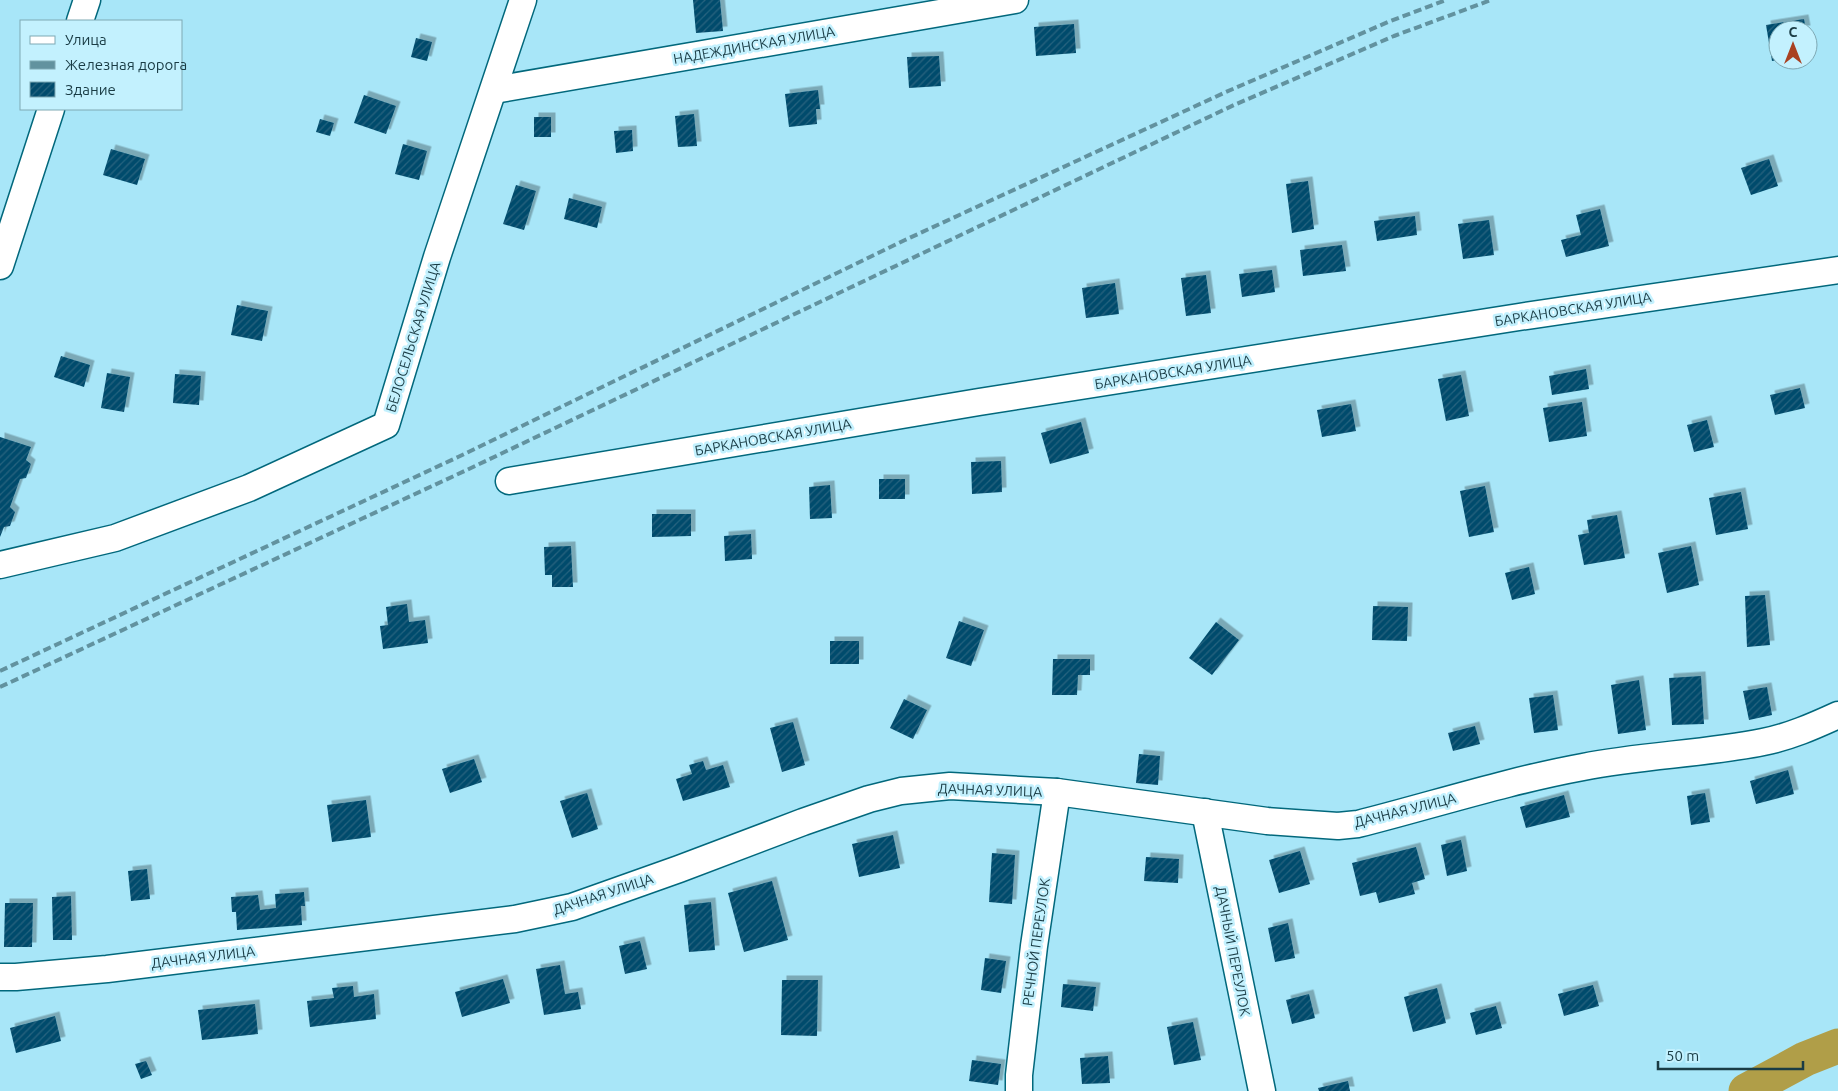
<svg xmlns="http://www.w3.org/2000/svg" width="1838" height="1091" font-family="Ubuntu,sans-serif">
<defs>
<pattern id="building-hatch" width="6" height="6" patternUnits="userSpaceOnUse" patternTransform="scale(1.25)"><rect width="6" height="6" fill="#014b6c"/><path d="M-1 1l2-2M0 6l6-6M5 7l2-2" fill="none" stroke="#26637e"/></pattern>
<filter id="shadow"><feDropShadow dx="4.5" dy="-4.5" stdDeviation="0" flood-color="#0004"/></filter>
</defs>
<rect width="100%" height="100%" fill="#a8e6f8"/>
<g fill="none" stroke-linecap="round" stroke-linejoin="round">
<path stroke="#b09e48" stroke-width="35" d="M1746,1091L1805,1059L1838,1046"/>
</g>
<g fill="url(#building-hatch)" filter="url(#shadow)">
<path d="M693,0H720L723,31L696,33Z"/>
<path d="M1804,19L1806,30H1778V60L1772,61L1766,25Z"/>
<path d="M1074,24L1076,53L1036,56L1034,27Z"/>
<path d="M416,38L432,42L427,61L411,57Z"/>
<path d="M939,56L941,86L909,88L907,57Z"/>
<path d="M818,90L820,109H816L817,124L789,127L785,94Z"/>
<path d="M364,95L396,106L386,134L354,123Z"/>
<path d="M694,114L697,146L678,147L675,116Z"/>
<rect x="534" y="117" width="17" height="20"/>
<path d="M320,119L334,123L330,136L316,132Z"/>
<path d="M632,130L633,151L616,153L614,131Z"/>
<path d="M403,144L427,151L419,180L395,174Z"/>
<path d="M111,149L145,159L137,185L103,175Z"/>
<path d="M1769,159L1778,186L1751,195L1741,168Z"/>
<path d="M1308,181L1314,229L1292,233L1286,184Z"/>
<path d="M516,185L536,191L524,230L503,224Z"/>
<path d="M569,198L602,207L597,228L564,219Z"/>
<path d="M1600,209L1609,246L1566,257L1561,240L1581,235L1576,215Z"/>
<path d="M1415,216L1417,235L1377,241L1374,221Z"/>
<path d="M1489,220L1494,255L1463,259L1458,224Z"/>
<path d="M1342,245L1346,271L1303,276L1300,250Z"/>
<path d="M1272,270L1275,292L1242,297L1239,274Z"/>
<path d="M1206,275L1211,313L1186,316L1181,278Z"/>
<path d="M1115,283L1119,314L1086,318L1082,288Z"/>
<path d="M237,305L268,311L262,341L231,335Z"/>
<path d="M61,356L90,365L84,387L54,377Z"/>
<path d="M1586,369L1589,389L1552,395L1549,376Z"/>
<path d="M107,373L130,377L124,412L101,408Z"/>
<path d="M175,374L201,376L199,405L173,403Z"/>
<path d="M1461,375L1469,416L1446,421L1438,379Z"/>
<path d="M1800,388L1805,408L1775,415L1770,395Z"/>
<path d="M1582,402L1587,436L1549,442L1543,408Z"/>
<path d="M1351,404L1356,431L1322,437L1317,410Z"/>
<path d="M1707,420L1714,447L1694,452L1687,425Z"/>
<path d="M1081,422L1089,453L1050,464L1041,433Z"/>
<path d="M0,437L31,447L26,460L31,464L26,478L20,479L10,507L15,512L10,526L4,527L0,537Z"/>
<path d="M1001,461L1002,492L972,494L971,462Z"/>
<rect x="879" y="479" width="26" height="20"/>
<path d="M830,485L832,518L810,519L809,487Z"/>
<path d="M1485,486L1494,532L1469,537L1460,491Z"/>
<path d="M1741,492L1748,529L1716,535L1709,498Z"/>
<path d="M652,514H691V536L652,537Z"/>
<path d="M1617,515L1625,558L1584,565L1578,535L1589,533L1587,520Z"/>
<path d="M751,534L752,559L725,561L724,536Z"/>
<path d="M571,546L573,587H552V575H545L544,547Z"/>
<path d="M1691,546L1699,585L1667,593L1658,553Z"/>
<path d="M1529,567L1535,594L1512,600L1505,573Z"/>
<path d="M1765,595L1770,645L1747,647L1745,596Z"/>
<path d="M407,604L409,622L425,620L428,643L383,649L380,626L388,625L386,607Z"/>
<path d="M1373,606L1408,607L1407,641L1372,640Z"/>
<path d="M959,621L984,630L971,666L946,658Z"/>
<path d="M1216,622L1239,640L1212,675L1189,658Z"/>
<rect x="830" y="641" width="29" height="23"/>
<path d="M1053,659H1090V675H1078L1077,695H1052Z"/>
<path d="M1701,676L1704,724L1672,725L1669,678Z"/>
<path d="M1639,680L1646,730L1618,734L1611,685Z"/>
<path d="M1767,687L1772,715L1749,720L1743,691Z"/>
<path d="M1553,695L1558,730L1534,733L1529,698Z"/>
<path d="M904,699L927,710L913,739L890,728Z"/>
<path d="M793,722L805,765L782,772L770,728Z"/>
<path d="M1475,726L1480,744L1453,751L1448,733Z"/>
<path d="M1139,754L1160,756L1158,785L1136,783Z"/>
<path d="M474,759L482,782L450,793L442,769Z"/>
<path d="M703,761L706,770L723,765L730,787L683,801L676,779L692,774L689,765Z"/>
<path d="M1788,770L1794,794L1756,804L1750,781Z"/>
<path d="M587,793L598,829L572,838L560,801Z"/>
<path d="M1705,793L1710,822L1691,825L1687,796Z"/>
<path d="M1564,795L1570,817L1526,828L1520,807Z"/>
<path d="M366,800L371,837L332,842L327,805Z"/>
<path d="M893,835L900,868L859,877L852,844Z"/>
<path d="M1461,840L1467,871L1447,876L1441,845Z"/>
<path d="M1416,847L1425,879L1412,883L1415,894L1379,903L1376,892L1360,896L1352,863Z"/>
<path d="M1300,851L1310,884L1279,893L1269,860Z"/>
<path d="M992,853L1015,855L1012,904L989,902Z"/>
<path d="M1146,857L1179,859L1178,883L1144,881Z"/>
<path d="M147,869L150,899L131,901L128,871Z"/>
<path d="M772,881L788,940L744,952L728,893Z"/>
<path d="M304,892L305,906H301L302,925L237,930L236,912H232L231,897L258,895L260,910L276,908L275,894Z"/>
<path d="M71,896L72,940H53L52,897Z"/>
<path d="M711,902L715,950L689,952L684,905Z"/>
<path d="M5,903H33L32,947H4Z"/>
<path d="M1288,923L1295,958L1275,962L1268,928Z"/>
<path d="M640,941L647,969L625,974L619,946Z"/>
<path d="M985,958L1006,961L1001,993L981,990Z"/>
<path d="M560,965L565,994L578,992L581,1009L544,1015L536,969Z"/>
<path d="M503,979L510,1003L462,1017L455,992Z"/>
<path d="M782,980H818L817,1036L781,1035Z"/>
<path d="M1063,984L1096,987L1093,1011L1061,1007Z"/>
<path d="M1593,985L1599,1006L1564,1016L1558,994Z"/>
<path d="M353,986L354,997L374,994L376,1019L310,1027L307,1001L334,998L332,988Z"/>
<path d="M1437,988L1446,1023L1413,1032L1404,997Z"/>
<path d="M1309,994L1315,1018L1292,1024L1286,1000Z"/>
<path d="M255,1004L258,1034L202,1040L198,1010Z"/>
<path d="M1496,1006L1502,1028L1476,1035L1470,1013Z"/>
<path d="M55,1016L61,1041L16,1053L10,1028Z"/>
<path d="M1193,1022L1201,1060L1174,1065L1167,1027Z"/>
<path d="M1108,1056L1110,1083L1082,1084L1080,1058Z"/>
<path d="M972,1060L1001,1064L998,1085L969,1081Z"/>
<path d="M146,1061L152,1075L141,1079L135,1064Z"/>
<path d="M1348,1081L1350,1091H1319L1318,1088Z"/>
</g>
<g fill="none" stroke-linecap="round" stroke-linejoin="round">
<g stroke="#02687c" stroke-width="29">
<g id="minor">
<path d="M80,21L87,0"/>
<path d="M494,90L1015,0"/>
<path d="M0,266L51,109"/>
<path d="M509,481L979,402L1519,317L1838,270"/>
<path d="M0,565L115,538L249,488L386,425L437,257L523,0"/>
<path d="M1205,812L1262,1091"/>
<path d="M0,977H16L107,969L515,919L572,907L679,869L803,822L869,799L901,791L950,786L1057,792L1267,821L1338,826L1358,824C1433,805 1507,781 1583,767C1643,755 1704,754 1763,742C1789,737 1814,726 1838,715"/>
<path d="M1019,1091V1075L1034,946L1057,792"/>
</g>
</g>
<use href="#minor" stroke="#fff" stroke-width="26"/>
<g stroke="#62929f" stroke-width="4" stroke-dasharray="8 4" stroke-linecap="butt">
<path d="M0,671L458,457L905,240L1226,92L1388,22L1446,0"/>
<path d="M0,687L471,468L1234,105L1394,36L1491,0"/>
</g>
</g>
<g text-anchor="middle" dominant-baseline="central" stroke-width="5" stroke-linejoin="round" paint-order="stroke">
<g font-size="14" fill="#1a3c45" stroke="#c3f1fe">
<text transform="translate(754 45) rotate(-10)">НАДЕЖДИНСКАЯ УЛИЦА</text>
<text transform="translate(1573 309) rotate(-9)">БАРКАНОВСКАЯ УЛИЦА</text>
<text transform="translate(413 337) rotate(-73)">БЕЛОСЕЛЬСКАЯ УЛИЦА</text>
<text transform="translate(1173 372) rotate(-9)">БАРКАНОВСКАЯ УЛИЦА</text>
<text transform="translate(773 437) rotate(-10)">БАРКАНОВСКАЯ УЛИЦА</text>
<text transform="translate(990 790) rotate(2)">ДАЧНАЯ УЛИЦА</text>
<text transform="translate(1405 810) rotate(-14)">ДАЧНАЯ УЛИЦА</text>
<text transform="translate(603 894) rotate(-18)">ДАЧНАЯ УЛИЦА</text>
<text transform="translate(1036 942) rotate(-82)">РЕЧНОЙ ПЕРЕУЛОК</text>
<text transform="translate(1233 951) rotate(79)">ДАЧНЫЙ ПЕРЕУЛОК</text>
<text transform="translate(203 957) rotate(-7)">ДАЧНАЯ УЛИЦА</text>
</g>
</g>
<rect x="20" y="20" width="162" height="90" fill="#c3f1fe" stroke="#7fa9b4"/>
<rect x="30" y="36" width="25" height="8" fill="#ffffff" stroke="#7fa9b4"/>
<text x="65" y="45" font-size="15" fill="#1a3c45">Улица</text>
<rect x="30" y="61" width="25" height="8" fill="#62929f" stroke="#7fa9b4"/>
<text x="65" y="70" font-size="15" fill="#1a3c45">Железная дорога</text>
<rect x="30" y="82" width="25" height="15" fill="url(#building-hatch)" stroke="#7fa9b4"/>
<text x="65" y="95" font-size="15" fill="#1a3c45">Здание</text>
<g transform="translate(1793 45)"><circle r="24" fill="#c3f1fe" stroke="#7fa9b4"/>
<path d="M0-4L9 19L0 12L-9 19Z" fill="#a94121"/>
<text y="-8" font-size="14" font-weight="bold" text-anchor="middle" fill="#1a3c45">С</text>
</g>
<path d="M1658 1061v8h145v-8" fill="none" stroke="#1a3c45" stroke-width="2.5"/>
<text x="1666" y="1061" font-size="15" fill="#1a3c45" stroke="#c3f1fe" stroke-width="4" paint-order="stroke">50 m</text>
</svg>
